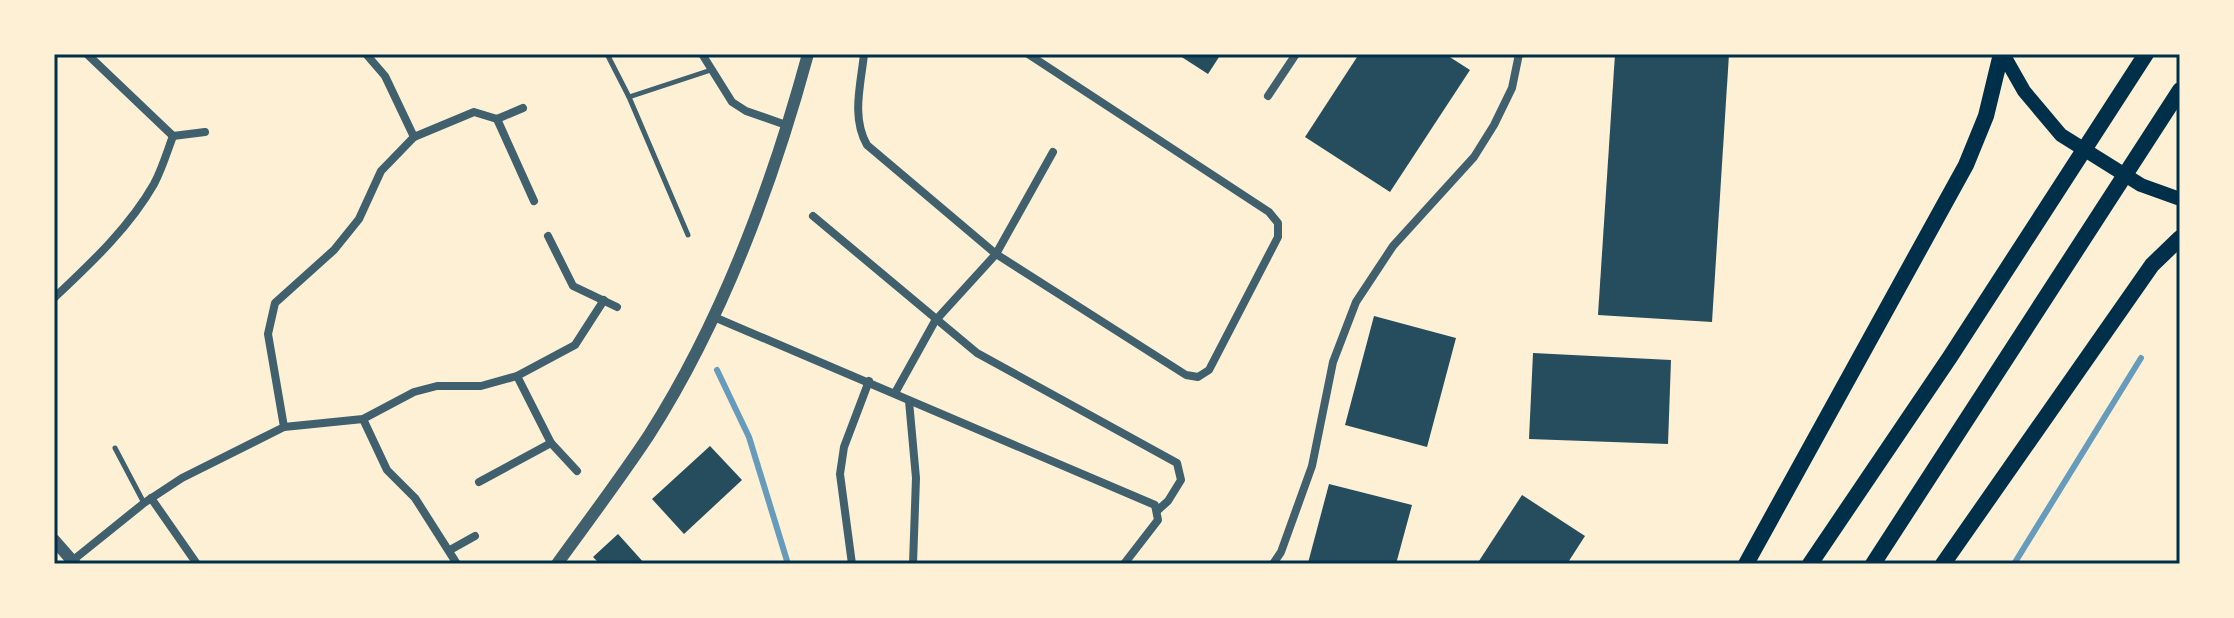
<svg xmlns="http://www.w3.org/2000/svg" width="2234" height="618" font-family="'Noto Sans',sans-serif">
<rect width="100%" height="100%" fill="#fdf0d5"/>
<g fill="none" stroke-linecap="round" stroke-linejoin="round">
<g stroke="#669bbc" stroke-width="6">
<path d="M717,370L749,437L788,564"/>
<path d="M2014,564L2141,358"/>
</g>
</g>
<g fill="#264d5e">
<path d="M1177,54H1221L1208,74Z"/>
<path d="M1359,54H1445L1470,70L1390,192L1305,137Z"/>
<path d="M1615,54H1729L1712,322L1598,315Z"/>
<path d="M1374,316L1456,338L1427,447L1345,425Z"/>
<path d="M1533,353L1671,360L1668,444L1529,439Z"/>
<path d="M710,446L742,480L684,534L652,499Z"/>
<path d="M1329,484L1412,505L1396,564L1308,563Z"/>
<path d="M1522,495L1585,536L1567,564H1477Z"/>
<path d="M618,534L645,564H596L598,562L593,557Z"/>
</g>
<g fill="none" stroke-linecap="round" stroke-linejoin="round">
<g stroke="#3f606c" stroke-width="5">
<path d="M607,54L629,97L688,235"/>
<path d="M629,97L711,70"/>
<path d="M115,448L144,503"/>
</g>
<g stroke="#3f606c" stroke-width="8">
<path d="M87,54L173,136L205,132"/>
<path d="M702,54L732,102L746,111L786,125"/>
<path d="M864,54C861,84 851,117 867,145L996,254L1186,375L1198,377L1209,370L1278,237V223L1269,212L1028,54"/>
<path d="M1268,96L1296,54"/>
<path d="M497,119L534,201"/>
<path d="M414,137L474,112L497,119L523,108"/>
<path d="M813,216L977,353L1177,463L1181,480L1168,501L1158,510"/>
<path d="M548,236L573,286L617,307"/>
<path d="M54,298C90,264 129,228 154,184C162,169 167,152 173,136"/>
<path d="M714,317L1155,505L1158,520L1124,564"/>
<path d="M517,376L551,443L577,471"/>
<path d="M895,393L935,321L996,254L1053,152"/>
<path d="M909,401L916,478L913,564"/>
<path d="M363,419L387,470L415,498L457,564"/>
<path d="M284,427L363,419L414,392L437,386H481L517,376L575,345L604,300"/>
<path d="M479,482L551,443"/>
<path d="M151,498L197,564"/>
<path d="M450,550L475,536"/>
<path d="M72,561L144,503L182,478L284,427L268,334L275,303L334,250L359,219L381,171L414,137L385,76L366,54"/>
<path d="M852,564L840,474L844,447L869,381"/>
<path d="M1273,564L1281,552L1312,466L1333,362L1356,302L1393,246L1474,157L1494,125L1512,88L1519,54"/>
</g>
<g stroke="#3f606c" stroke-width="12">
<path d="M54,540L75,564"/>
<path d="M557,564C588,521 620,479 649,435C723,319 772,186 808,54"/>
</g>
<path stroke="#003049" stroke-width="14" d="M2003,54L2024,91L2061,135L2141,185L2180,199"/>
<g stroke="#003049" stroke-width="16">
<path d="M1746,564L1966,165L1986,116L2001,54"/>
<path d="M1810,564L1950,357L2146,54"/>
<path d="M1873,564L2180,90"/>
<path d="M1943,564L2152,265L2180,238"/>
</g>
</g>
<rect width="2234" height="618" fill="none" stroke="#fdf0d5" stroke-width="112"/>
<rect x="56" y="56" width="2122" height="506" fill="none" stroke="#003049" stroke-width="3"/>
</svg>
